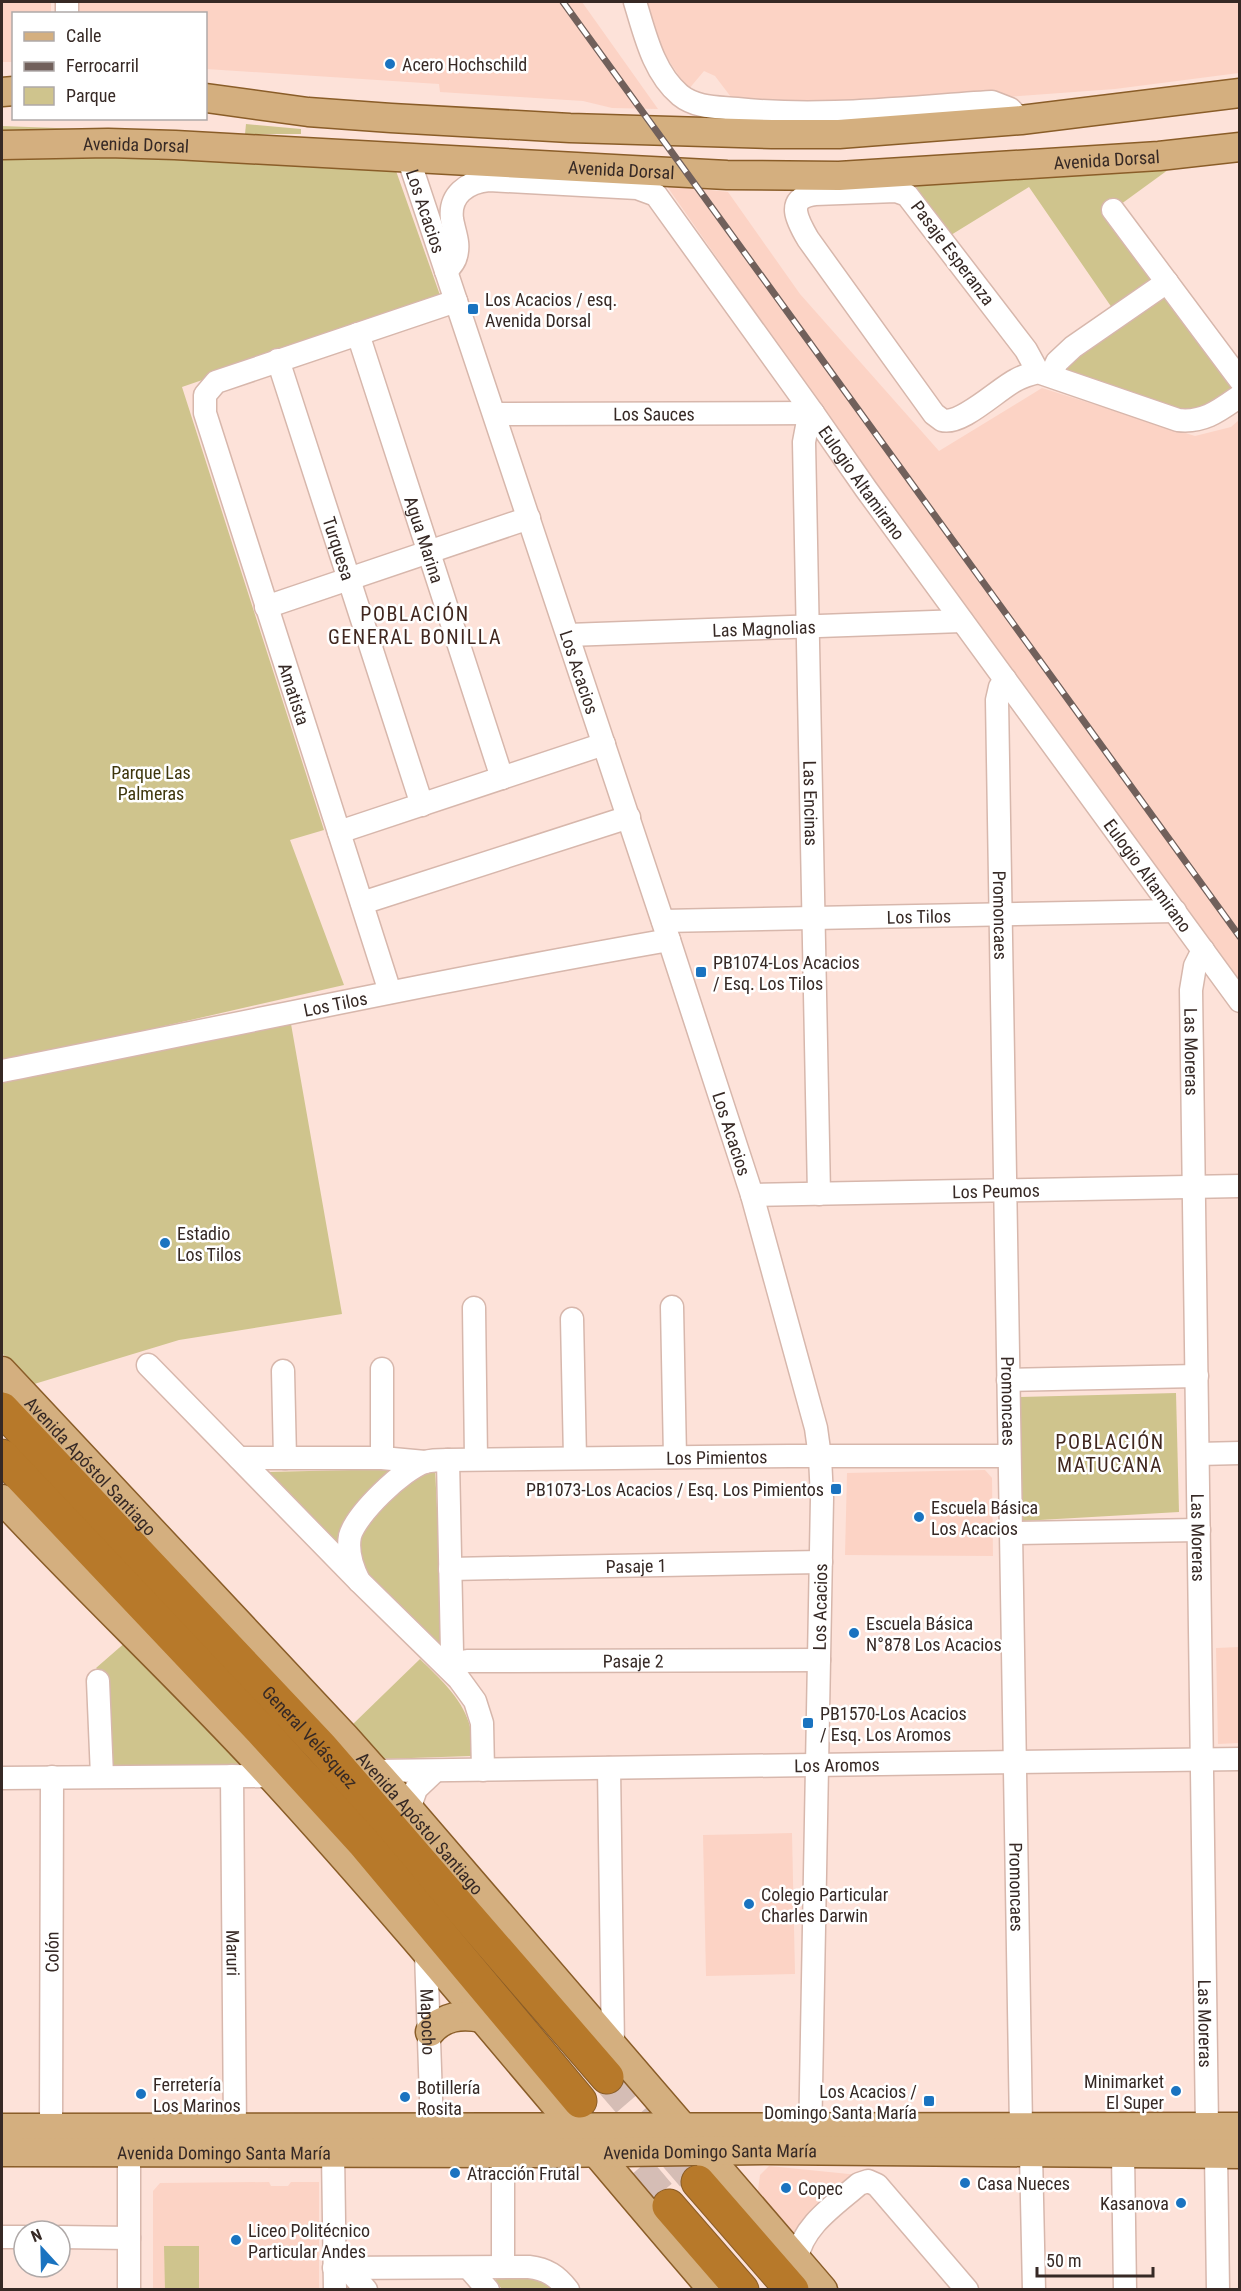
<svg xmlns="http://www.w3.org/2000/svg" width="1241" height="2291" font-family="'Roboto Condensed',sans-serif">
<rect width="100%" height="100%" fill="#fde2d9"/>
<g fill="#fcd3c5">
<path d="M2,2H51V13L14,14L13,62H2Z"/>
<path d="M76,2H582L658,109L612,108L583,101L440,92L439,84L206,69V14L77,13Z"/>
<path d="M643,2H1239V73L1115,89L858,108L734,101L715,76L704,71L688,90L662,50Z"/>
<path d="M666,185L728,192L800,294L939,451L1042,388L1195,436L1231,427L1239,420V983L872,479Z"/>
<path d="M985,1470L992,1478L993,1556L845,1555L847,1473Z"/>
<path d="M1239,1647V1743L1218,1744L1216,1648Z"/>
<path d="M792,1833L795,1974L706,1976L703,1835Z"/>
<path d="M769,2166L859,2175L789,2236L757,2198L760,2175Z"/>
<path d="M269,2182L271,2186H288L291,2182H319V2289L153,2290V2191L160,2183Z"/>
</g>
<g fill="#cfc48d">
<path d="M246,124L301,129V134H245Z"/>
<path d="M2,126L83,129L91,134L2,133Z"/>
<path d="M46,155L395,168L441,298L182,387L324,830L290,840L344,985L2,1063V157Z"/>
<path d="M1172,167L1106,215L1236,392L1207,411L1176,413L1066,372L1067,364L1121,321L1029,187L951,235L912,182Z"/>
<path d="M291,1024L342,1314L179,1340L31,1385L2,1353V1081Z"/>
<path d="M1176,1393L1179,1512L1022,1521L1020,1397Z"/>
<path d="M435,1468L444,1649L267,1472Z"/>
<path d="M127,1641L245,1767L109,1769L106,1678L96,1668Z"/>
<path d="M420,1659C438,1677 461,1697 469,1723C472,1733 472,1745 472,1756L381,1759L351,1726Z"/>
<path d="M164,2246H199V2289H165Z"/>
<path d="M498,2276L538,2278L553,2289H502L495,2281Z"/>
</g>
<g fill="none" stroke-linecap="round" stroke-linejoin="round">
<g stroke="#d5bdb5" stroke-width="33" stroke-dasharray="33 16" stroke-linecap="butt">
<path d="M607,2077L698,2182"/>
<path d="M606,2132L669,2206"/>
</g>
<g stroke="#d7b7ac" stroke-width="25">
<g id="minor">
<path d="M67,2V14"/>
<path d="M635,2C645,34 653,72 680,95C696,108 717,107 737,109C822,118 907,107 992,102L1010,109L1021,120"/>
<path id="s1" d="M408,157L669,940L752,1195L816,1428L820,1457L822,1498L810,2142"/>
<path d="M1113,210L1240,380"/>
<path id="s2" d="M446,271C450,267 455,262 456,256C460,243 454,232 452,219C449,195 467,182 489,180L637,188L656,195L813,413L866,489L1240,1001"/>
<path id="s3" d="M358,334L502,778"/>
<path id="s4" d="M278,360L422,805"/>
<path d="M1038,372L1026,350L907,195L896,191L815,194C784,198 798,222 808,239L934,414L942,420C961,426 998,389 1016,380C1023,376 1030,374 1038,372L1178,420C1204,423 1220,410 1240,396"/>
<path d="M1051,375L1057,362L1073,347L1167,282"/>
<path id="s5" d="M813,413L807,426L804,442L819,1194"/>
<path id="s6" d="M495,414L813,413"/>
<path d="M266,607L529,518"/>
<path id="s7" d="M568,635L962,621"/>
<path id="s8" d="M1005,679L1000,687L997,700L1021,2127"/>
<path d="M339,832L604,744"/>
<path d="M362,903L629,817"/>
<path id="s9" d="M663,921L1175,911"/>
<path id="s10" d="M1203,950L1195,966L1191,990L1207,2127"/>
<path d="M390,992L205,413V395L216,382L456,301"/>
<path id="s11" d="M2,1071C224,1027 446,979 669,940"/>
<path id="s12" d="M752,1195L1240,1186"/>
<path d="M672,1307L675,1457"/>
<path d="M474,1308L476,1459"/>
<path d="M572,1319L575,1458"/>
<path d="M148,1365L359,1581L459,1679L475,1701L482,1723L483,1770"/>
<path d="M382,1369V1458"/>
<path d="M283,1371L285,1458"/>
<path d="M1008,1380L1197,1376"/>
<path d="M1198,1454L1240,1453"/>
<path d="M239,1458H382L425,1462"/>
<path d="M448,1460L452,1652L448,1667"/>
<path d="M1011,1533L1199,1530"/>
<path id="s13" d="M450,1569L821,1562"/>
<path id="s14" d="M359,1581C352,1567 347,1551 350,1536C356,1514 403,1469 425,1462C432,1460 440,1460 448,1460L790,1456H1009"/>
<path id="s15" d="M448,1667L467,1661L819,1660"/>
<path d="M98,1681L102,1776"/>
<path d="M609,1768L613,2047"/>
<path id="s16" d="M375,1771L1240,1759"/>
<path id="s17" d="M232,1776L235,2129"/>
<path d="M2,1778L271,1776"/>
<path d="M409,1809L416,1789L435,1771"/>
<path id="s18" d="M426,1953L432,2127"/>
<path id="s19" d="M51,2128L52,1777"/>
<path d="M333,2152L335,2290"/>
<path d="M1031,2154L1034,2290"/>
<path d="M1123,2154L1125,2290"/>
<path d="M1216,2154L1218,2290"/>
<path d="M2,2237H24"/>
<path d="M60,2237L129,2238"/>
<path d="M797,2259C802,2226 835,2205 859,2184L868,2181L877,2185L967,2290"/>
<path d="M503,2267V2153"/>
<path d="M334,2268L529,2267C547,2269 557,2276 568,2290"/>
<path d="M347,2268L366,2290"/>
<path d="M469,2268L488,2290"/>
<path d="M129,2290V2152"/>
</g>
</g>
<g stroke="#8a5d28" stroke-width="31">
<g id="major">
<path d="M2,92L14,91"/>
<path d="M206,98L308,112L391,118L570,128L772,134H839L1021,120L1240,93"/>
<path id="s20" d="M2,145L108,143L175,145L632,170L727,175L839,176L1159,156L1240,147"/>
<path id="s21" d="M2,1371L345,1737L409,1809L823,2290"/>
<path d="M2,1499C89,1593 183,1680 270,1775C423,1942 565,2119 713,2290"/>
<path d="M430,2032C444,2016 461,2014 482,2018"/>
<path d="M2,2128L1240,2127"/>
<path id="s22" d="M2,2152L554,2153L765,2150L1240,2154"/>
</g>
</g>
<g stroke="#8a5d28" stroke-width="35">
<g id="highway">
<path id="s23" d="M2,1409L321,1747L607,2077"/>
<path d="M2,1456L261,1730L364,1843L580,2101"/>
<path d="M698,2182L792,2290"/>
<path d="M669,2206L742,2290"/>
</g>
</g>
<use href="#minor" stroke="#fff" stroke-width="22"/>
<use href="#major" stroke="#d4af7f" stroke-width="28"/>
<use href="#highway" stroke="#b7792a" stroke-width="33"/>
<g stroke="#71605b" stroke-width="7">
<path id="rail" d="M563,2L1240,937"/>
</g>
<use href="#rail" stroke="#fff" stroke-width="4.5" stroke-dasharray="14" stroke-linecap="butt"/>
</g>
<g fill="#1a73c0" stroke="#fff" stroke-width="2">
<circle cx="390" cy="64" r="6"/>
<rect x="467" y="303" width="12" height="12" rx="3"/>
<rect x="695" y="966" width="12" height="12" rx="3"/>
<circle cx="165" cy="1243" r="6"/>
<rect x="830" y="1483" width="12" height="12" rx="3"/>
<circle cx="919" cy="1517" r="6"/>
<circle cx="854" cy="1633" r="6"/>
<rect x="802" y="1717" width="12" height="12" rx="3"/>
<circle cx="749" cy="1904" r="6"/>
<circle cx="1176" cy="2091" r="6"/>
<circle cx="141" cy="2094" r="6"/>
<circle cx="405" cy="2097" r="6"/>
<rect x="923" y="2095" width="12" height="12" rx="3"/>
<circle cx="455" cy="2173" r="6"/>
<circle cx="965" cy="2183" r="6"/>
<circle cx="786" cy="2188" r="6"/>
<circle cx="1181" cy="2203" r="6"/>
<circle cx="236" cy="2240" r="6"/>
</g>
<g text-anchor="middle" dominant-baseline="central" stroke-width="5" stroke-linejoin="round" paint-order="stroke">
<g font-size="18" fill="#362925" stroke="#fff" text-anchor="start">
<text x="402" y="64">Acero Hochschild</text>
<text x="485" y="299">Los Acacios / esq.<tspan x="485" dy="21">Avenida Dorsal</tspan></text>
<text x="713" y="962">PB1074-Los Acacios<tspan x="713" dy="21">/ Esq. Los Tilos</tspan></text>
<text x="177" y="1233">Estadio<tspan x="177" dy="21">Los Tilos</tspan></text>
<text x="824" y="1489" text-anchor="end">PB1073-Los Acacios / Esq. Los Pimientos</text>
<text x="931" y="1507">Escuela Básica<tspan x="931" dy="21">Los Acacios</tspan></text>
<text x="866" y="1623">Escuela Básica<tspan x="866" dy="21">N°878 Los Acacios</tspan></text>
<text x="820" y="1713">PB1570-Los Acacios<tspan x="820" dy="21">/ Esq. Los Aromos</tspan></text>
<text x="761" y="1894">Colegio Particular<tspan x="761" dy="21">Charles Darwin</tspan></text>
<text x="1164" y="2081" text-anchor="end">Minimarket<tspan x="1164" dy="21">El Super</tspan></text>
<text x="153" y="2084">Ferretería<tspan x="153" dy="21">Los Marinos</tspan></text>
<text x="417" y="2087">Botillería<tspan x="417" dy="21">Rosita</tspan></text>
<text x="917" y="2091" text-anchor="end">Los Acacios /<tspan x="917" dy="21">Domingo Santa María</tspan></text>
<text x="467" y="2173">Atracción Frutal</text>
<text x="977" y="2183">Casa Nueces</text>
<text x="798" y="2188">Copec</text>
<text x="1169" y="2203" text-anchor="end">Kasanova</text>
<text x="248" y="2230">Liceo Politécnico<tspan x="248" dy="21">Particular Andes</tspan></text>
</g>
<g font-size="18" fill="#362925" stroke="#fff">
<text stroke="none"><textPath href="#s20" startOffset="134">Avenida Dorsal</textPath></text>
<text stroke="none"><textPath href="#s20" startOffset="1106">Avenida Dorsal</textPath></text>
<text stroke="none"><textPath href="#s20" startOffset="620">Avenida Dorsal</textPath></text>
<text stroke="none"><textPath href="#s1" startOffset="57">Los Acacios</textPath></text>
<text transform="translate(953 253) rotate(53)">Pasaje Esperanza</text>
<text stroke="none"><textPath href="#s6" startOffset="159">Los Sauces</textPath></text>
<text stroke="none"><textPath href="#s2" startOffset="639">Eulogio Altamirano</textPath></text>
<text stroke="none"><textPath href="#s3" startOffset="216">Agua Marina</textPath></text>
<text stroke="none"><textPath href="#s4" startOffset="198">Turquesa</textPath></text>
<text stroke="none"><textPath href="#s7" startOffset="196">Las Magnolias</textPath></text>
<text stroke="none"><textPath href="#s1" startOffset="543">Los Acacios</textPath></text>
<text transform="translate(294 694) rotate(72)">Amatista</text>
<text stroke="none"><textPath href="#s5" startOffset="392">Las Encinas</textPath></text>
<text stroke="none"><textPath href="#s2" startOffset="1125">Eulogio Altamirano</textPath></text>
<text stroke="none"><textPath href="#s8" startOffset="238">Promoncaes</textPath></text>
<text stroke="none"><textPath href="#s9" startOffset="256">Los Tilos</textPath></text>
<text stroke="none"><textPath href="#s11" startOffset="340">Los Tilos</textPath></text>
<text stroke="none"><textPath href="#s10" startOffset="104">Las Moreras</textPath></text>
<text stroke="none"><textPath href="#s1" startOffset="1029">Los Acacios</textPath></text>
<text stroke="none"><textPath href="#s12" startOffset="244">Los Peumos</textPath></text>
<text stroke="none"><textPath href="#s8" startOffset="724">Promoncaes</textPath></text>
<text stroke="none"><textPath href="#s14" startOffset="446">Los Pimientos</textPath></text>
<text stroke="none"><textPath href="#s21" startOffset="130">Avenida Apóstol Santiago</textPath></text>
<text stroke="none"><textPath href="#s10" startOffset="590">Las Moreras</textPath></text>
<text stroke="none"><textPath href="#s13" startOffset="186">Pasaje 1</textPath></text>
<text transform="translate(820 1607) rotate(-89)">Los Acacios</text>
<text stroke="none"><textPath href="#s15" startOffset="186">Pasaje 2</textPath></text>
<text stroke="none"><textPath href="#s23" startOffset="450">General Velásquez</textPath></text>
<text stroke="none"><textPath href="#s16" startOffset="462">Los Aromos</textPath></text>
<text stroke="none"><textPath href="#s21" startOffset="616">Avenida Apóstol Santiago</textPath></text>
<text stroke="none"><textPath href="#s8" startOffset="1210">Promoncaes</textPath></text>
<text stroke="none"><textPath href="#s17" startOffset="177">Maruri</textPath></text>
<text stroke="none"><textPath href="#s19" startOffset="176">Colón</textPath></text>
<text stroke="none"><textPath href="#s18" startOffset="69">Mapocho</textPath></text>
<text stroke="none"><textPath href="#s10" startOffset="1076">Las Moreras</textPath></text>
<text stroke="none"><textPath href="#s22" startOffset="222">Avenida Domingo Santa María</textPath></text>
<text stroke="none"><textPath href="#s22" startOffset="708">Avenida Domingo Santa María</textPath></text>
</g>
<g font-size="18" fill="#3e360c" stroke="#fff">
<text x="151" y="772">Parque Las<tspan x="151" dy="21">Palmeras</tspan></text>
</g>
<g font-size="20" letter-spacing="1.5" fill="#40271f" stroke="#fff">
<text x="415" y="614">POBLACIÓN<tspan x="415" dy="23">GENERAL BONILLA</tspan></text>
<text x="1110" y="1442">POBLACIÓN<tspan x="1110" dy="23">MATUCANA</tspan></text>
</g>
</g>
<rect width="1241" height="2291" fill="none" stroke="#362925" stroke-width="6"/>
<rect x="12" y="12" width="195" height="108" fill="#ffffff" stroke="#afa9a8" stroke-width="1.5"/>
<rect x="24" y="32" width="30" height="9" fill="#d4af7f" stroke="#afa9a8" stroke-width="1.5"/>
<text x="66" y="42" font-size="18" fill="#362925">Calle</text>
<rect x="24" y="62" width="30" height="9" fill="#71605b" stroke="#afa9a8" stroke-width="1.5"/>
<text x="66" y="72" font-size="18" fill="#362925">Ferrocarril</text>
<rect x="24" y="87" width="30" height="18" fill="#cfc48d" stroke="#afa9a8" stroke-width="1.5"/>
<text x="66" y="102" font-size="18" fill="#362925">Parque</text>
<g transform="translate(42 2249) rotate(338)"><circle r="28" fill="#ffffff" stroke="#afa9a8" stroke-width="1.5"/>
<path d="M0-4.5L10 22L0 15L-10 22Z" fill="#1a73c0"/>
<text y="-9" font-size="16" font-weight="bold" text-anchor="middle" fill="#362925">N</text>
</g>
<path d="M1037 2267v9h116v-9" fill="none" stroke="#362925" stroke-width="3"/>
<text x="1046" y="2267" font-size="18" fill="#362925" stroke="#ffffff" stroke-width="4.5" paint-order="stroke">50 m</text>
</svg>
